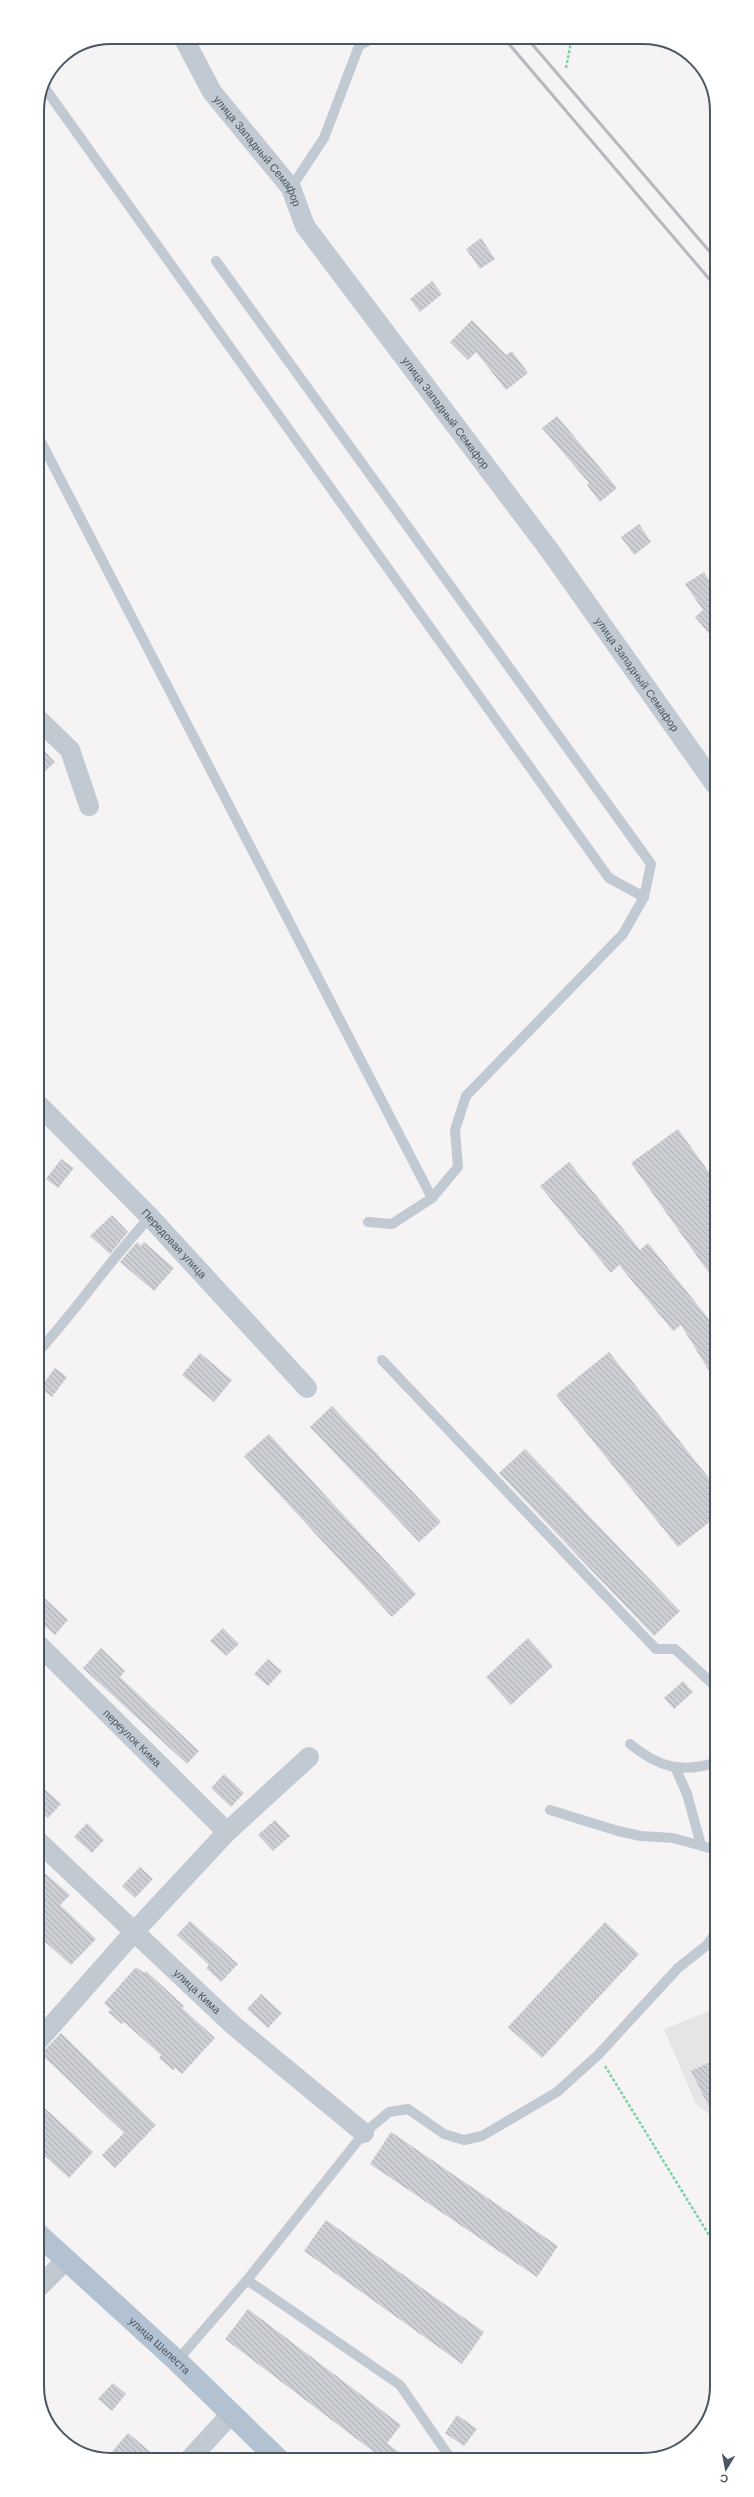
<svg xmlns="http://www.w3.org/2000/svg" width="754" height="2497" font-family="Helvetica,sans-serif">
<defs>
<pattern id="building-back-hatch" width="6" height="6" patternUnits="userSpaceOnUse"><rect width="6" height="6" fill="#cdcfd5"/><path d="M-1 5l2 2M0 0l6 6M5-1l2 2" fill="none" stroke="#a8abb0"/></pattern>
</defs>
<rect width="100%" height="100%" fill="#f5f3f3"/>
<path fill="#e6e4e5" d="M717,2008V2120L696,2104L664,2029Z"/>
<g fill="url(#building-back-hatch)">
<path d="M481,238L495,259L480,269L466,249Z"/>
<path d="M432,281L442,294L420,312L410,299Z"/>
<path d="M472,320L506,355L512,351L528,373L506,390L476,352L468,360L450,342Z"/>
<path d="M557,416L617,488L600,502L587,485L589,483L542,428Z"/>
<path d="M639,524L651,542L634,555L621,537Z"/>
<path d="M704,572L716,591V642L695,617L703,610L685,584Z"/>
<path d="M37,743L55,762L37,779Z"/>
<path d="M678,1129L716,1182V1283L631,1163Z"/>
<path d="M61,1159L74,1168L58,1188L46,1179Z"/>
<path d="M569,1162L640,1250L648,1243L716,1328V1382L681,1325L673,1331L619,1265L611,1273L540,1186Z"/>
<path d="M112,1215L128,1232L110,1254L90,1236Z"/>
<path d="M137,1242L141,1246L144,1242L174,1268L154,1291L120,1262Z"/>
<path d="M609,1352L716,1487V1517L678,1547L556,1395Z"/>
<path d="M200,1353L232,1380L214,1402L182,1375Z"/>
<path d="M55,1368L67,1377L52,1397L40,1388Z"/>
<path d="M332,1406L441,1522L419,1542L310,1427Z"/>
<path d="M269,1434L416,1594L392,1617L244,1456Z"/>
<path d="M525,1449L680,1611L654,1636L499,1473Z"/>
<path d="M38,1592L68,1620L55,1635L38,1620Z"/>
<path d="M223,1628L239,1644L226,1656L210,1641Z"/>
<path d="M528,1638L553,1666L511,1705L486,1677Z"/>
<path d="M101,1648L125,1671L120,1677L199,1751L187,1764L83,1668Z"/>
<path d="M268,1659L282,1671L268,1686L254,1674Z"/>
<path d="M683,1681L693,1692L674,1709L664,1698Z"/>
<path d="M224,1774L244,1793L231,1807L211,1788Z"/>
<path d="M38,1783L61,1804L48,1818L38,1808Z"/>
<path d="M275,1820L290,1836L273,1851L258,1835Z"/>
<path d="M87,1823L104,1840L92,1853L74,1837Z"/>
<path d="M38,1867L70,1895L60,1905L96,1939L71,1965L42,1939L45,1936L38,1929Z"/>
<path d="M140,1867L153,1879L135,1898L122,1886Z"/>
<path d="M190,1921L238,1964L221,1982L206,1968L209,1965L177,1935Z"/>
<path d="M605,1922L639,1954L542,2058L508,2027Z"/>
<path d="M136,1967L144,1973L146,1971L184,2006L182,2008L215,2038L182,2074L175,2068L173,2070L159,2058L161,2055L124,2022L122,2024L108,2012L111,2010L104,2003Z"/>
<path d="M261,1994L282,2013L268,2028L247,2009Z"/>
<path d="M61,2033L156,2125L115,2168L102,2155L124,2133L41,2054Z"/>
<path d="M717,2059V2123L691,2071Z"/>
<path d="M38,2102L93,2152L69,2178L38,2150Z"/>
<path d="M391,2132L558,2246L537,2277L370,2164Z"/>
<path d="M326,2220L484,2332L462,2364L304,2251Z"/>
<path d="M248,2309L401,2425L387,2443L408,2459H383L225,2339Z"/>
<path d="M113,2383L126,2394L112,2411L98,2399Z"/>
<path d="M457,2415L477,2429L464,2446L445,2433Z"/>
<path d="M128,2433L160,2460H105Z"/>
</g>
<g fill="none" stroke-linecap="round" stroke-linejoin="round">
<g stroke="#7ad0a6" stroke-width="2.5" stroke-dasharray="3 2" stroke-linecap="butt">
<path d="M566,68L572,37"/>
<path d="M605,2066L717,2248"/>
</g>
<g stroke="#c1cad2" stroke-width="10">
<path d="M42,84L609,878L644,897"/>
<path d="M291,188L324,138L359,46L375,37"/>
<path d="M216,261L651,864L644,897L623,934L466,1096L455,1130L458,1167L432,1198L392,1224L368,1222"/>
<path d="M37,434L432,1198"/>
<path d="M38,1352C77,1309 110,1260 150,1217"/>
<path d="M382,1360L656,1649H675L717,1688"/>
<path d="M630,1744C658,1767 682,1774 717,1762"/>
<path d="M675,1767L687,1794L701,1845"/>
<path d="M550,1810L618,1831L641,1836L673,1838L717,1850"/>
<path d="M247,2280L400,2385L451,2459"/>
<path d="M177,2361L247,2280L364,2133L389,2112L408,2109L444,2134L464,2140L482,2136L557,2092L598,2055L678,1968L707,1945L717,1931"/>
</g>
<g stroke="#c1cad2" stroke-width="20">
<path id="s1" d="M183,37L212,92L291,188L305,226L550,551L716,786"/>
<path d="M37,718L70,750L89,806"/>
<path id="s2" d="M38,1104L150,1217L307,1388"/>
<path id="s3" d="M38,1644L227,1832"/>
<path id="s4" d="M38,1841L233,2025L364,2133"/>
<path d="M38,2041L134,1932L227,1832L309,1757"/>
<path d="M38,2288L66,2260"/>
<path d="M189,2460L231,2414"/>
</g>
<path stroke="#b3c2d1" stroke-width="22" id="s5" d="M38,2234L177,2361L278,2459"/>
<g stroke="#b5b8bd" stroke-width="3">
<path d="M503,37L716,287"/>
<path d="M526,37L716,259"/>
</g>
</g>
<g text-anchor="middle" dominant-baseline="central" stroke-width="4" stroke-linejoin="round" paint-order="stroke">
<g font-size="11" fill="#4a5661" stroke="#fff">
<text stroke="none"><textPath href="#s1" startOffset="137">улица Западный Семафор</textPath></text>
<text stroke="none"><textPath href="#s1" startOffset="461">улица Западный Семафор</textPath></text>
<text stroke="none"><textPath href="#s1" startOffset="785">улица Западный Семафор</textPath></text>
<text stroke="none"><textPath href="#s2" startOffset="195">Передовая улица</textPath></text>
<text stroke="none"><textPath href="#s3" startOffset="133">переулок Кима</textPath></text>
<text stroke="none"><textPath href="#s4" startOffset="219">улица Кима</textPath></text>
<text stroke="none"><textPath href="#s5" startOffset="165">улица Шелеста</textPath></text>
</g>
</g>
<path d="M0 0H754V2497H0ZM111 44H643A67 67 0 0 1 710 111V2386A67 67 0 0 1 643 2453H111A67 67 0 0 1 44 2386V111A67 67 0 0 1 111 44Z" fill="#fff" fill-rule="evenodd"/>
<path fill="none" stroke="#4a5661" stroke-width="2" d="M111 44H643A67 67 0 0 1 710 111V2386A67 67 0 0 1 643 2453H111A67 67 0 0 1 44 2386V111A67 67 0 0 1 111 44Z"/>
<g transform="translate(726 2469) rotate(190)" stroke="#ffffff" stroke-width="3" paint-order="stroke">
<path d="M0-3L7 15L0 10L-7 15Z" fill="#4a5661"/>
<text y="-6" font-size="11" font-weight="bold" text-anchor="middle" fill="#4a5661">С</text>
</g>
</svg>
